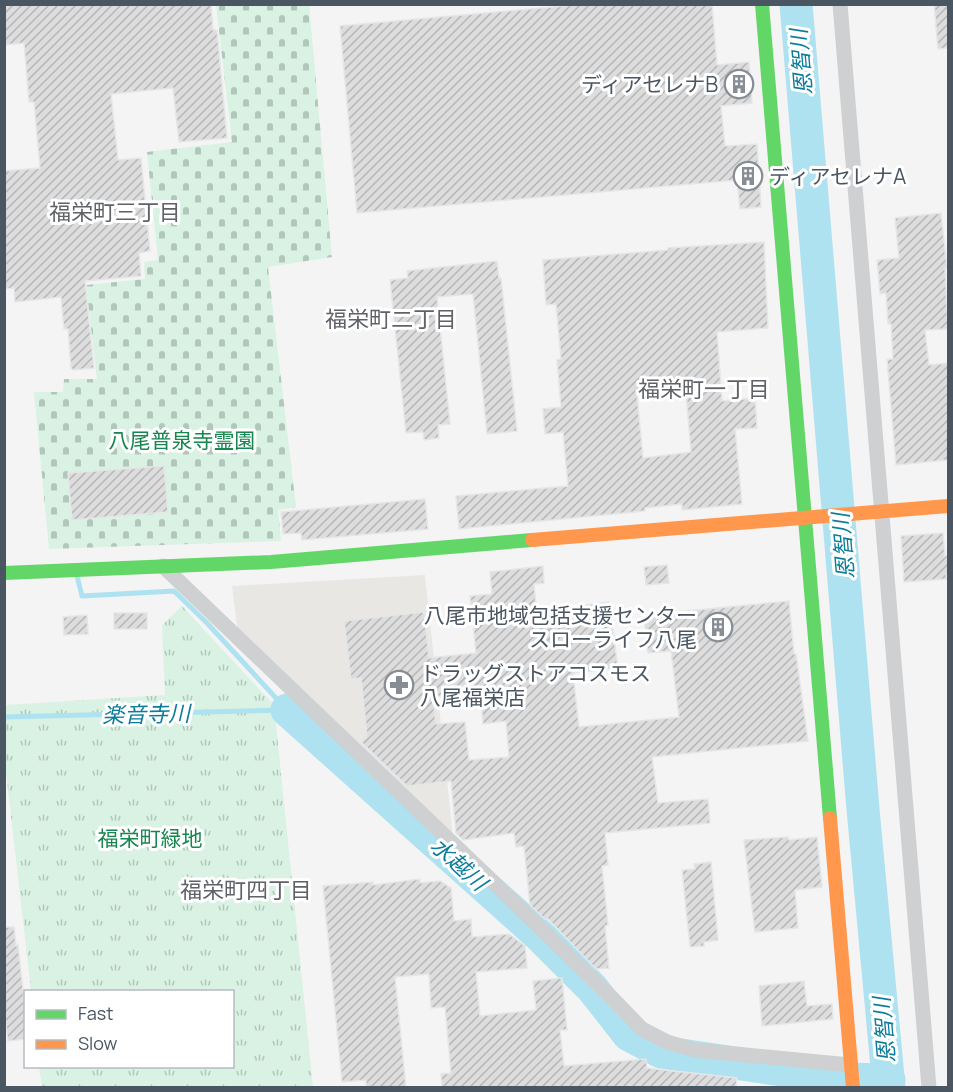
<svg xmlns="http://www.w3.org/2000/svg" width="953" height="1092" font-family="Manrope,'Noto Sans JP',sans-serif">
<defs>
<pattern id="cemetery-stones" width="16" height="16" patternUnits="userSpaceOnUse" patternTransform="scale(1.5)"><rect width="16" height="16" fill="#d9f2e3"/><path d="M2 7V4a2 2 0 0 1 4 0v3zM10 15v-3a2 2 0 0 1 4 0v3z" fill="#b2c7bb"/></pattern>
<pattern id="park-tufts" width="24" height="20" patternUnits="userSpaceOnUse" patternTransform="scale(1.5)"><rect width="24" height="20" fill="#d9f2e3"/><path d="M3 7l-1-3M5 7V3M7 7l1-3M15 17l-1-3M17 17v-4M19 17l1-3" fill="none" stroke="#b2c7bb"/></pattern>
<pattern id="building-hatch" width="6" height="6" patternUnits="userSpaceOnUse" patternTransform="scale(1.5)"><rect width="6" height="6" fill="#ddddde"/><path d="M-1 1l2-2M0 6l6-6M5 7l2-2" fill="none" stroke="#b5b6b7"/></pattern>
</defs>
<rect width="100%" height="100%" fill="#f4f4f4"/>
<path fill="#e8e7e3" d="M425,575L453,836L238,634L232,586Z"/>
<path fill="url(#cemetery-stones)" d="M216,5H309L332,257L268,267L296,507L278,510L281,541L49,549L34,392H63L64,379H97L86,285L145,279L144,262L158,260L147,152L232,142Z"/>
<path fill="url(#park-tufts)" d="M182,606L274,705L313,1087H42L39,1067L232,1066V992L31,991L5,763V705L165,695L162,625Z"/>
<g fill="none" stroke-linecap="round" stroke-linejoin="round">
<g stroke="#aee2f0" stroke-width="5">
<path d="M77,576L82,596L174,591L207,623L287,710"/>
<path d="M4,717L287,710"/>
</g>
<g stroke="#aee2f0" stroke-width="33">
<path d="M796,4L863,809L889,1088"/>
<path d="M287,710L540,936L592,988L629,1035L661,1052L842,1079L889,1080"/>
</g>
</g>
<g fill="url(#building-hatch)" stroke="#e5e6e7" stroke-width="1.5" fill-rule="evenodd">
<path d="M14,4H211L213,30H217L227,138L179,142L173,88L111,94L118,160L141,158L150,251L139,253L141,276L85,281L94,368L73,370L71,368L68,329H64L61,297L15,302L14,288L4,289V171L40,168L34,102H29L24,43L4,45V5Z"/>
<path d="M586,4H712L717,65L749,62L752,103L721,106L725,146L757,144L761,207L740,209L737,180L357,213L340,26Z"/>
<path d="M934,4H948V48L938,49Z"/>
<path d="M941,213L947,268H945L948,329L925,330L929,365L948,363V460L896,465L887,359H893L891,324H888L886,293L880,294L877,260L899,258L895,218Z"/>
<path d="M764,242L768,328L717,332L722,401L755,398L757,428L735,429L742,504L682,510V504L645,508V511L459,529L456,496L568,486L563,432L545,434L543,409L561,407L557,360L561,359L556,304L546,305L543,260L668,250V248ZM686,392L691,452L643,458L637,395Z"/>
<path d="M497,261L499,278H501L517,431L487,434L473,294L437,297L450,424L438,425L439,438L424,440L423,432L406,433L390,280L408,278L407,271Z"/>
<path d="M164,466L168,512L72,520L68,473Z"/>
<path d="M425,499L428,529L302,540L301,533L283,534L281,512Z"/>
<path d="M943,533L945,556L948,555V574H946L947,579L904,582L901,536Z"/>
<path d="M667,565L669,583L646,585L644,567Z"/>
<path d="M543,566L544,583L534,584L537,615L585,610V605L609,602L618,668L573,673L579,727L679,717L671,651L648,653L644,615L789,601L794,654H796L808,741L652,757L658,803L708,799L710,823L605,833L608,865L602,866L608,925L605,926L609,968L596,969L548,919H545L530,905L524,846L516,847L514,833L463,840L456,833L451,781L407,786L361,742L367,736L361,678L351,679L344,621L424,612L429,658L476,653L470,596L492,594L490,572ZM480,691L483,724L506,721L509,757L469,760L465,722L436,724L433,697Z"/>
<rect x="114" y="613" width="33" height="16"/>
<path d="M87,615L88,634L64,635L63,617Z"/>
<path d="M788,837L789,840L817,837L822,887L795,890L798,928L755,932L744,840Z"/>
<path d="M711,862L718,940L704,942V946L690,947L682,870L695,869L694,864Z"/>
<path d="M420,879V883L440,881L451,888L454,921L471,919L472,937L509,934L525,946L527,968L476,972L480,1016L536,1010L533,981L562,978L567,1030H560L564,1066L646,1059L647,1068L737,1078L736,1088H442L441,1074L451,1073L445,1007L431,1008L429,974L395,977L406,1088H366V1080L342,1082L323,886L373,882V885Z"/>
<path d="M4,927H14L16,946L18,945L26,1017V1039L8,1041L4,1008Z"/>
<path d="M804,981L807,1006L832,1004L833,1019L762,1026L759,986Z"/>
</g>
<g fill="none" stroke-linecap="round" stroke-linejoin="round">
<g stroke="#ced0d2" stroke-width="15">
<path d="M840,4L929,1088"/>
<path d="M163,566L491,880L612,998L642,1029L667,1042L695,1050L850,1065"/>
</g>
<g stroke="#63d668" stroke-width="14">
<path d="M762,4L830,818"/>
<path d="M4,573L271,562L532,540"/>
</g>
<g stroke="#ff974d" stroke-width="14">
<path d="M532,540L948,506"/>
<path d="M830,818L853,1088"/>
</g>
</g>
<defs>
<g id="building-ring" transform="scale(1.5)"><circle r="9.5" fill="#fff" stroke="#868d94" stroke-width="1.5"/><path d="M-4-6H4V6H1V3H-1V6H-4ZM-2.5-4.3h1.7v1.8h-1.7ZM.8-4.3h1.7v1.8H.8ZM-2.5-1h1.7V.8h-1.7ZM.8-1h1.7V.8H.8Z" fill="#868d94"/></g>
<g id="pharmacy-ring" transform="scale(1.5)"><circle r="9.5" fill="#fff" stroke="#868d94" stroke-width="1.5"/><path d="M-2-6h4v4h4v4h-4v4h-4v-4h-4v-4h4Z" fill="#868d94"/></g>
</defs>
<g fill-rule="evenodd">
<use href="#building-ring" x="739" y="84"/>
<use href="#building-ring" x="748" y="176"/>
<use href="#building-ring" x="718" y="627"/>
<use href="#pharmacy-ring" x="399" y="685"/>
</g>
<g text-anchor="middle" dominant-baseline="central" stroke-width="6" stroke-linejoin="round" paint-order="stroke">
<g font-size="21" fill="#4a5661" stroke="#fff" text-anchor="end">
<text x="718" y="84">ディアセレナB</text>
<text x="769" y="176" text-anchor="start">ディアセレナA</text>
<text x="697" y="615">八尾市地域包括支援センター<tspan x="697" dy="24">スローライフ八尾</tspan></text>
<text x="420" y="673" text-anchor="start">ドラッグストアコスモス<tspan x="420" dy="24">八尾福栄店</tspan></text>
</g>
<g font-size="21" fill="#17864f" stroke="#fff">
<text x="182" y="440">八尾普泉寺霊園</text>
<text x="150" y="838">福栄町緑地</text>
</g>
<g font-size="22" font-style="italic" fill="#0c7c9b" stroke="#fff">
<text transform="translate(801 62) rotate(-95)">恩智川</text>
<text transform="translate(843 546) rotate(-95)">恩智川</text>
<text transform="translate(146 714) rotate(-1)">楽音寺川</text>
<text transform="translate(459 864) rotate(42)">水越川</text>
<text transform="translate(884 1030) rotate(-95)">恩智川</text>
</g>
<g font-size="22" fill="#5f6368" stroke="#fff">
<text x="115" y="212">福栄町三丁目</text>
<text x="391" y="319">福栄町二丁目</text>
<text x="704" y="389">福栄町一丁目</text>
<text x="246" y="890">福栄町四丁目</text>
</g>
</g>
<rect width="953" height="1092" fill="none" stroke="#4a5661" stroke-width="12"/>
<rect x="24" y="990" width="210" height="78" fill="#ffffff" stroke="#b7bbc0" stroke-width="1.5"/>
<rect x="36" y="1010" width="30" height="9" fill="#63d668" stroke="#b7bbc0" stroke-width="1.5"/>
<text x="78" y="1020" font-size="18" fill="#4a5661">Fast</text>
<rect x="36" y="1040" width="30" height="9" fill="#ff974d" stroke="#b7bbc0" stroke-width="1.5"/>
<text x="78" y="1050" font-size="18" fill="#4a5661">Slow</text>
</svg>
